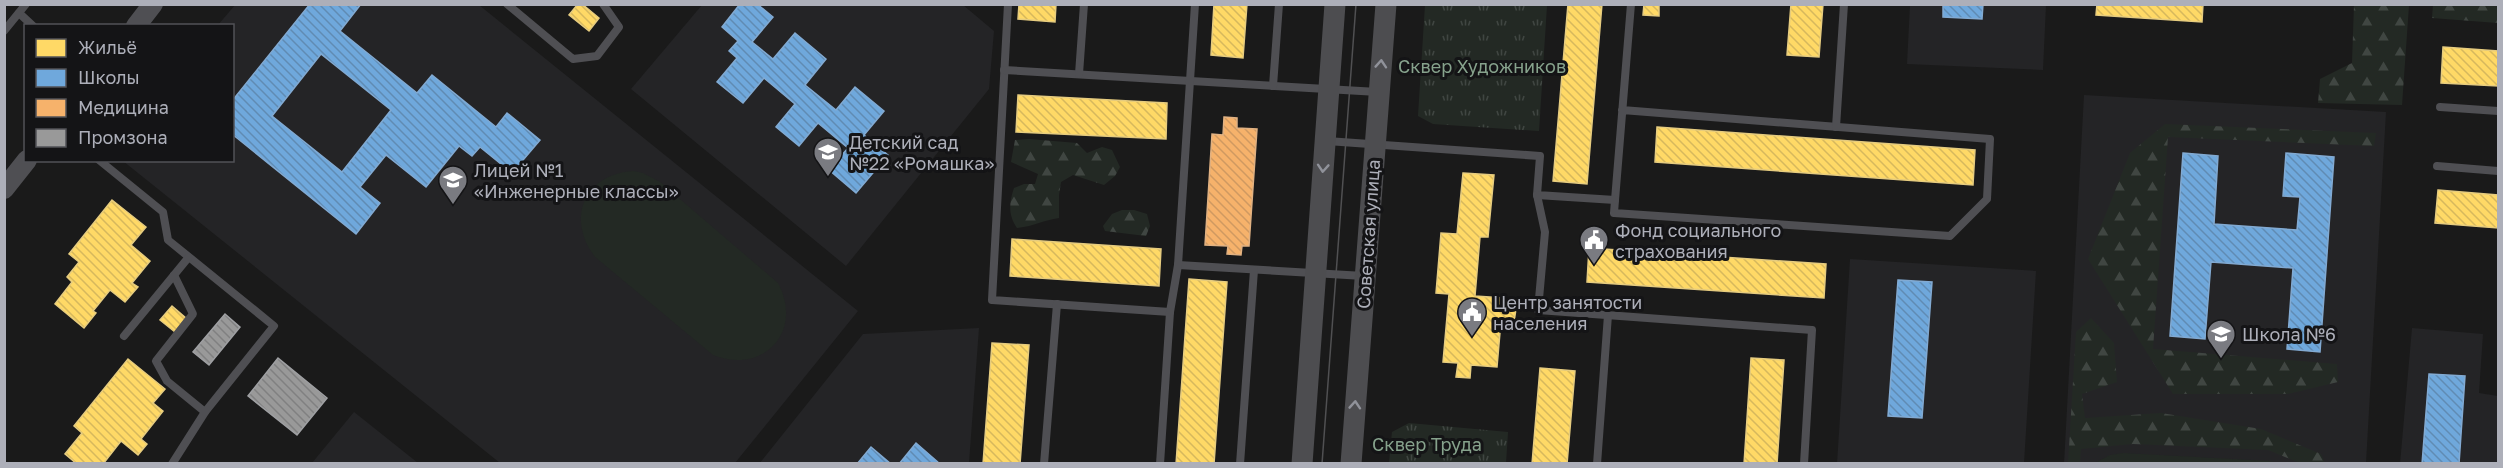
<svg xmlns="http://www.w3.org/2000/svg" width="2503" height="468" font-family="'Golos Text',sans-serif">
<defs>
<pattern id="forest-firs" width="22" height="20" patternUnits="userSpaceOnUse" patternTransform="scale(1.5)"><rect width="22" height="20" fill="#232924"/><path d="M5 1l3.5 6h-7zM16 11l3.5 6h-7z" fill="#404642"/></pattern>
<pattern id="park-tufts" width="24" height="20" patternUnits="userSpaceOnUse" patternTransform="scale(1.5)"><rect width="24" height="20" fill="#232924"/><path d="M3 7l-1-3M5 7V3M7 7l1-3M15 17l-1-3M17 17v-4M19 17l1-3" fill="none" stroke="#404642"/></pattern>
<pattern id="homes-back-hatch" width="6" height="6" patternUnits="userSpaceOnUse" patternTransform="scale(1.5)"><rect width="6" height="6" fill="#ffd966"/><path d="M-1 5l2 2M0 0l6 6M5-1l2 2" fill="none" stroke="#d6b85d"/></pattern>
<pattern id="schools-back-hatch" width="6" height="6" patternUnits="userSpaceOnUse" patternTransform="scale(1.5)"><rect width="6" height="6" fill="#6fa8dc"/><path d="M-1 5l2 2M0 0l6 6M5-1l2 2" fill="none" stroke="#608bb3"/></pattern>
<pattern id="health-back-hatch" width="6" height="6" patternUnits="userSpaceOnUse" patternTransform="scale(1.5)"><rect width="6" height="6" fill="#f6b26b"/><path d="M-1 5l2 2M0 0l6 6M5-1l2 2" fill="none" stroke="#cf9961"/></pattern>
<pattern id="industry-back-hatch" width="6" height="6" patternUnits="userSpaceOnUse" patternTransform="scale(1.5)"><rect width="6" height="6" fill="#999"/><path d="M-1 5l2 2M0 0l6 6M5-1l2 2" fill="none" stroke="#808081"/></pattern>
</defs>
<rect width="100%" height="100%" fill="#1a1a1a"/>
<g fill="#242426">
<path d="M235,5H479L858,311L735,463H500L123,161L232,160V26L218,25Z"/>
<path d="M702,5H963L994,31L989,89L846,266L631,89Z"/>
<path d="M1910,5H2046L2043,70L1907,64Z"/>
<path d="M2084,95L2386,112L2366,463L2064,464Z"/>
<path d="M1850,259L2036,271L2024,463L1837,464Z"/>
<path d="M979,328L969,463L759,464L863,334Z"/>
<path d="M2412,328L2483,334L2479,393L2498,396V463L2400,464Z"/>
<path d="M354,412L418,463H312Z"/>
</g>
<g fill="url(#forest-firs)">
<path d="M2354,5H2409L2402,105L2318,103L2320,79L2352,63Z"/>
<path d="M2433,5H2498V23L2432,18Z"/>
<path d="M2165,124L2376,133L2374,146L2168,137L2153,349L2337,364L2338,382L2288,394H2173L2088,259L2130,153Z"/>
<path d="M1029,139L1077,143L1087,153L1102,147L1112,150L1120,167L1115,176L1104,185L1073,175L1061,182L1059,195V218C1043,220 1035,226 1017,228C1008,215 1009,203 1014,188L1024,184H1035L1038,174L1011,162L1015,140Z"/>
<path d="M1122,210H1134L1147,214L1150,226L1146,236L1105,231L1103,226L1112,214Z"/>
<path d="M2091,318L2114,343L2117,382L2082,394L2085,418L2161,413L2261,429L2321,454L2325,463H2300L2268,450L2133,444L2081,449L2080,463H2068L2076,332Z"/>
</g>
<g fill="url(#park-tufts)">
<path d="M1425,5H1547L1539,131L1433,124L1418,116Z"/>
<path d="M1409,423L1508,432L1506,463H1389L1392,432Z"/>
</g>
<g fill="#232924">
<path d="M634,171L643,173L660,182L778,283C804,332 763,375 713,355L595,257C566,219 583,174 634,171Z"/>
<path d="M2123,453L2269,461L2278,463H2095L2110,455Z"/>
</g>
<g fill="url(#homes-back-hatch)" stroke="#e6cc7f" stroke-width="1.5">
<path d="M578,4H582L599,18L589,31L569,15Z"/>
<path d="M1019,4H1056L1055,22L1018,19Z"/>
<path d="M1214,4H1247L1243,58L1211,55Z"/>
<path d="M1568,4H1602L1587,184L1553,181Z"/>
<path d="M1644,4H1659V16L1643,15Z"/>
<path d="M1791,4H1823L1819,57L1787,55Z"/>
<path d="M2097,4H2203L2202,22L2096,15Z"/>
<path d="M2443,47L2498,51V86L2441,83Z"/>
<path d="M1018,95L1167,103L1166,139L1016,132Z"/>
<path d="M1657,127L1975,150L1973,185L1655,162Z"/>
<path d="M1463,173L1494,175L1488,237H1480L1475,296L1504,298L1503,308L1516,309L1514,322L1501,321L1497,367L1471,365L1470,378L1456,377L1458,363L1443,362L1449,294L1436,293L1441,233L1457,234Z"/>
<path d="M2438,190L2498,195V228L2435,223Z"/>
<path d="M112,200L146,227L131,245L150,261L132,283L138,287L125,302L110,290L93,311L96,313L84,328L55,304L72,282L67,277L79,262L69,254Z"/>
<path d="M1012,239L1161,249L1159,286L1010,276Z"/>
<path d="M1589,248L1826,264L1824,298L1587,282Z"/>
<path d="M1189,279L1227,282L1214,464H1176Z"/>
<path d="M172,306L186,318L175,332L160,320Z"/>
<path d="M992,343L1029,345L1020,464H983Z"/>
<path d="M1751,358L1784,360L1777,464H1744Z"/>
<path d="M128,359L165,389L153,403L163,411L141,439L147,444L138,455L121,441L103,464H77L65,454L82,433L74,426Z"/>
<path d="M1540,368L1575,371L1567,464H1532Z"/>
</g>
<g fill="url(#schools-back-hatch)" stroke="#82aad2" stroke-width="1.5" fill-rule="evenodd">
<path d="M310,4H361L340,31L417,93L432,75L496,127L507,113L540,140L512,173L480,147L472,156L459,146L426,187L386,155L360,187L380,203L356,234L232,134V101ZM321,54L391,110L342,172L272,116Z"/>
<path d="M740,4H757L773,17L752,42L773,59L795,33L826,59L805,85L836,110L855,87L884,111L864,135L888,155L856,193L829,170L848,148L818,123L799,146L776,127L795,104L764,78L743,103L717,82L737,58L729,51L738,41L722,27Z"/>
<path d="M1943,4H1983L1982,19L1943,17Z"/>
<path d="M2183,153L2218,156L2214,224L2297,230L2300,197L2283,196L2286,153L2334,157L2320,352L2287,349L2293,268L2211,262L2205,339L2170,336Z"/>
<path d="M1898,280L1932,282L1922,418L1888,416Z"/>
<path d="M2429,374L2465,376L2459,464H2422Z"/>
<path d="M916,443L940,464H899Z"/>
<path d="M871,447L891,464H857Z"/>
</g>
<path fill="url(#health-back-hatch)" stroke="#e0b182" stroke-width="1.5" d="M1224,117L1237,118V128L1257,129L1249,246H1242L1241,255L1227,254L1228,246L1205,245L1212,134L1223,135Z"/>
<g fill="url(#industry-back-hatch)" stroke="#9fa0a3" stroke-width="1.5">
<path d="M225,314L240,327L209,365L193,352Z"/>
<path d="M278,358L327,398L297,435L248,396Z"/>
</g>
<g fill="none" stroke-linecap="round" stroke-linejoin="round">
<g stroke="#4f4f53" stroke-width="8">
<path d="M507,4L573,59L597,56L619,27L603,4"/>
<path d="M1008,4L992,300L1170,312"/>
<path d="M19,13L33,26"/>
<path d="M4,31L26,4"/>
<path d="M1004,70L1378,92"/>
<path d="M1079,74L1084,4"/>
<path d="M1273,86L1279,4"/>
<path d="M2440,107L2498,111"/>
<path d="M1622,110L1990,139L1987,199L1950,236L1614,213L1615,200L1631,4"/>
<path d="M1836,127L1844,4"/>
<path d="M1327,141L1540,156L1537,195L1615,200"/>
<path d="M99,160L163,212L168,240L274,326L205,412L172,464"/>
<path d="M2437,166L2498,171"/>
<path d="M1537,195L1545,232L1538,310L1812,330L1804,464"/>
<path d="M1178,265L1364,276"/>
<path d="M174,275L193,314L156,361L167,381L205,412"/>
<path d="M124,336L188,258"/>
<path d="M1044,464L1057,304"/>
<path d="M1160,464L1170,312L1178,265L1195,4"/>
<path d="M1240,464L1254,270"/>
<path d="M1597,464L1608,315"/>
</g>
<g stroke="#4f4f53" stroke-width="20">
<path d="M136,26L153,4"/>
<path d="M4,189L27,160"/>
</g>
<g stroke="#4d4d50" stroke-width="21">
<path d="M1302,464L1335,4"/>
<path d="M1351,464L1386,4"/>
</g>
<path stroke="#505052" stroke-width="1.5" d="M1322,464L1356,4"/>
</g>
<defs><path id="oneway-chevron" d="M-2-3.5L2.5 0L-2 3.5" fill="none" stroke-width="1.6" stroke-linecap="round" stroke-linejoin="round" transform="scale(1.5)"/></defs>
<g stroke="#90929a">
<use href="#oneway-chevron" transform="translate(1381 64) rotate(-86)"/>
<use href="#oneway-chevron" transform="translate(1323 168) rotate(94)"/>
<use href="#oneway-chevron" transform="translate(1355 405) rotate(-86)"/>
</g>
<defs>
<g id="school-pin" transform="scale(1.5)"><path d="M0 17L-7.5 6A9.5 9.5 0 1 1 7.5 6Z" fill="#7a7b81" stroke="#141416"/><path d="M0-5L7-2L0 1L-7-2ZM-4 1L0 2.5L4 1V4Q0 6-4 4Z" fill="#fff"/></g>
<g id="civic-pin" transform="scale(1.5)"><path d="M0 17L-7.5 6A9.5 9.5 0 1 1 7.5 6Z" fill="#7a7b81" stroke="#141416"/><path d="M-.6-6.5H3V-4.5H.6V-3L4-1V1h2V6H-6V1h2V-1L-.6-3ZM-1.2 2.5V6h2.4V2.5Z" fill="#fff"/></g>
</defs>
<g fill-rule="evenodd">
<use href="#school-pin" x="828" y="152"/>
<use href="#school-pin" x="453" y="180"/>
<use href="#civic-pin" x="1594" y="240"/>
<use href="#civic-pin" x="1472" y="312"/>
<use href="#school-pin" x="2221" y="334"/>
</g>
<g text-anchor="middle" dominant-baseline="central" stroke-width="6" stroke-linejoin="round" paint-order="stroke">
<g font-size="18" fill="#86a28c" stroke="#141416">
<text x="1482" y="66">Сквер Художников</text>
<text x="1427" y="444">Сквер Труда</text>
</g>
<g font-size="18" fill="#adafb9" stroke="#141416" text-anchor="start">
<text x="849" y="142">Детский сад<tspan x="849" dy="21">№22 «Ромашка»</tspan></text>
<text x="474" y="170">Лицей №1<tspan x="474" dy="21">«Инженерные классы»</tspan></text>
<text x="1615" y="230">Фонд социального<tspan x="1615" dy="21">страхования</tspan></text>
<text x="1493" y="302">Центр занятости<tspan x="1493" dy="21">населения</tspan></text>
<text x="2242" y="334">Школа №6</text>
</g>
<g font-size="18" fill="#adafb9" stroke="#141416">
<text transform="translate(1368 234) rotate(-86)">Советская улица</text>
</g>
</g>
<rect width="2503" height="468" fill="none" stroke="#adafb9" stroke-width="12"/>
<rect x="24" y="24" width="210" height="138" fill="#141416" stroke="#515257" stroke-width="1.5"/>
<rect x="36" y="39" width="30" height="18" fill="#ffd966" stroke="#515257" stroke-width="1.5"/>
<text x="78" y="54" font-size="18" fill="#adafb9">Жильё</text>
<rect x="36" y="69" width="30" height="18" fill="#6fa8dc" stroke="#515257" stroke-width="1.5"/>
<text x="78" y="84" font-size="18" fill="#adafb9">Школы</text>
<rect x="36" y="99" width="30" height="18" fill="#f6b26b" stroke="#515257" stroke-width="1.5"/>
<text x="78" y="114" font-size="18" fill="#adafb9">Медицина</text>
<rect x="36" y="129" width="30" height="18" fill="#999999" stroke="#515257" stroke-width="1.5"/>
<text x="78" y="144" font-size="18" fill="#adafb9">Промзона</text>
</svg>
